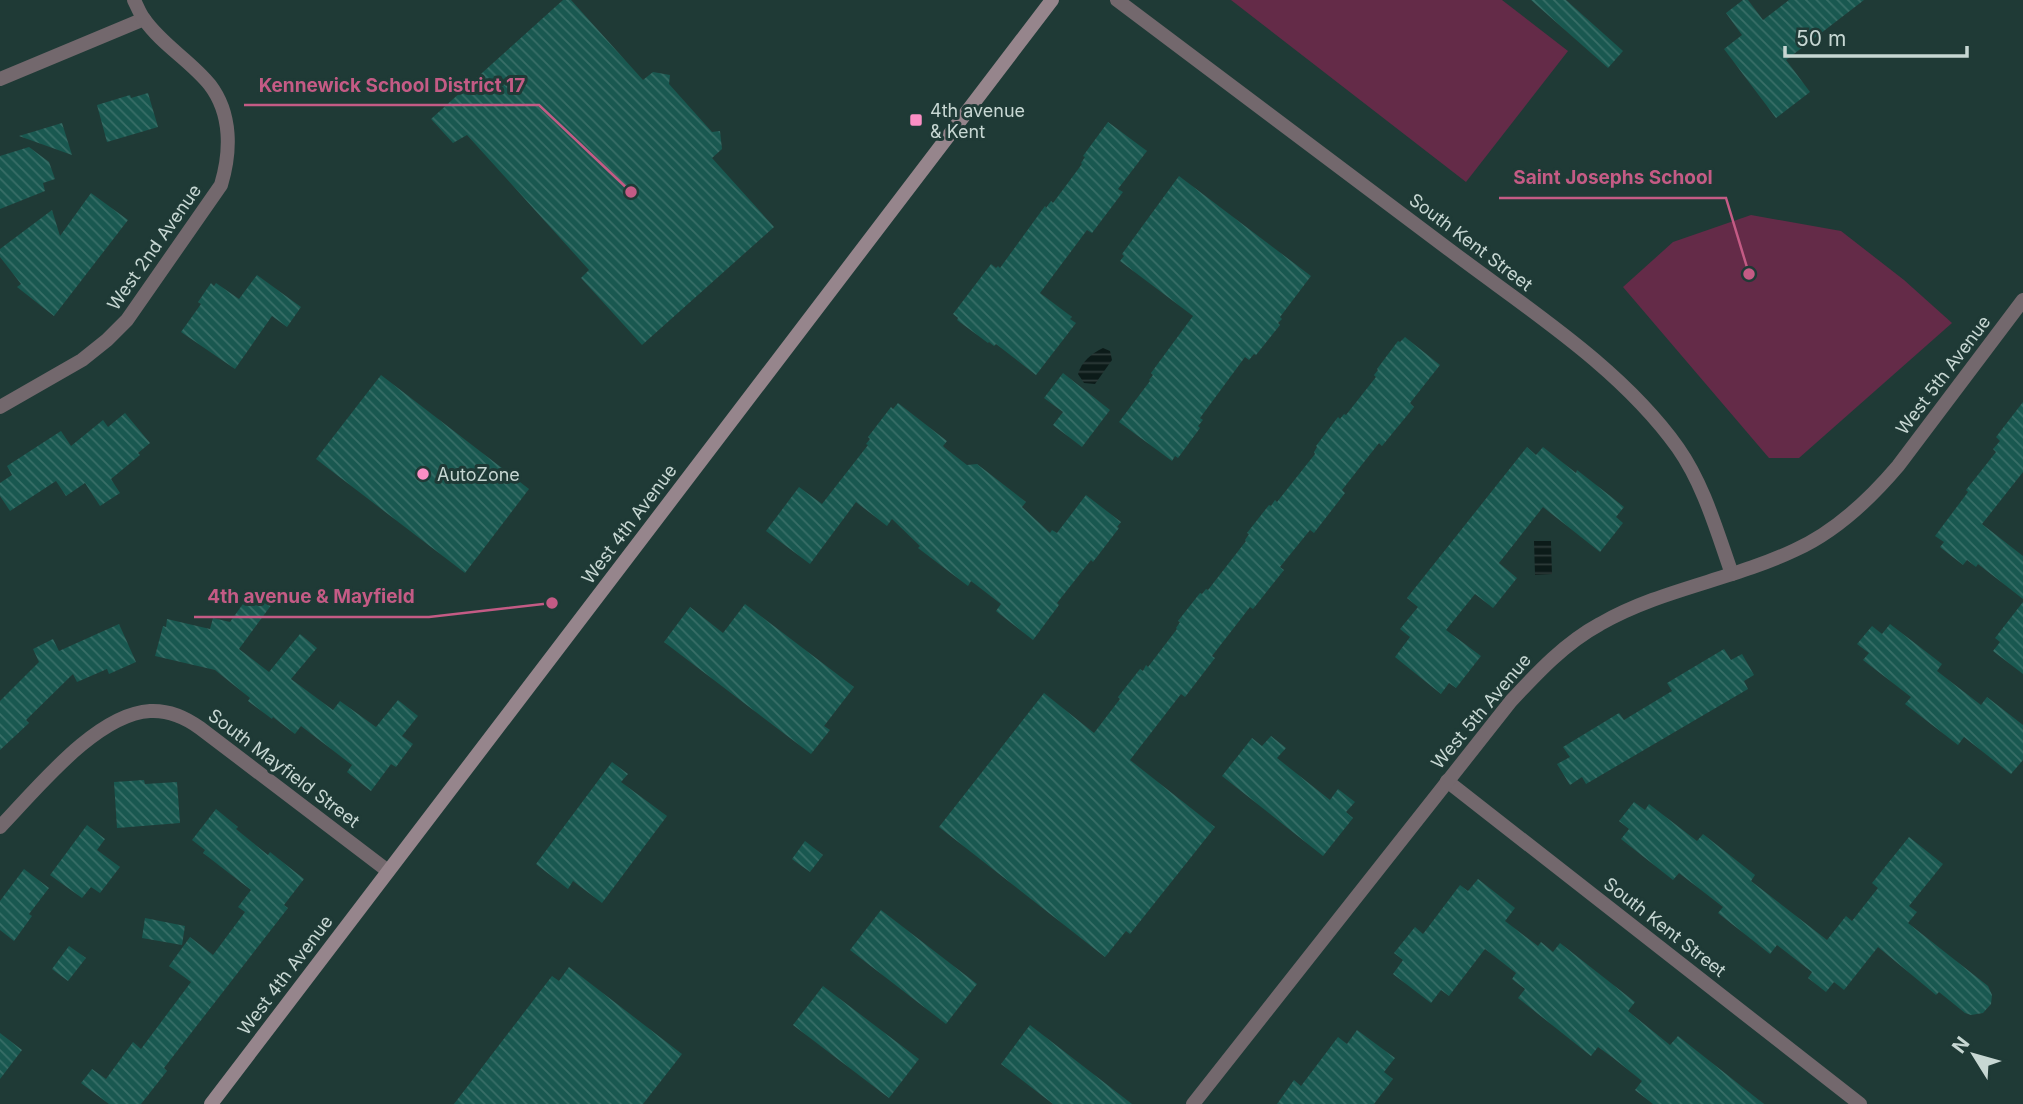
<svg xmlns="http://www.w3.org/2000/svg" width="2023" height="1104" font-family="Inter,sans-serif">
<defs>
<pattern id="water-rules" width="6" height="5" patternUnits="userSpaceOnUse" patternTransform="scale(1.75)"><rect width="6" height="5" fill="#0c1b19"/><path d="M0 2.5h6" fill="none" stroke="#2e3b3a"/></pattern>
<pattern id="building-back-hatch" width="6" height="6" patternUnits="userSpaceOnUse" patternTransform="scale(1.75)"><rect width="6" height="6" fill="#195850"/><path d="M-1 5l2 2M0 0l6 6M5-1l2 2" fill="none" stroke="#396f68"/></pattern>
</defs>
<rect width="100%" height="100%" fill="#1f3a36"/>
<g fill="#642b48">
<path d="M1231,0H1502L1568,51L1466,182Z"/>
<path d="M1751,215L1841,231L1904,280L1952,323L1799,458H1769L1623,287L1673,242Z"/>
</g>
<g fill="url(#water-rules)">
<path d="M1103,348L1110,351L1112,360L1095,384L1084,383L1078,374C1082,361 1091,354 1103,348Z"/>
<path d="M1534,541H1551L1552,574L1535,575Z"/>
</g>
<g fill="url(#building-back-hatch)">
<path d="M563,0H571L643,80L653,72L670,75L669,84L712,132L720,131L722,149L712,158L774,227L642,345L581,278L589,270L467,135L453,143L431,119Z"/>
<path d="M1531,0H1566L1623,51L1608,68Z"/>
<path d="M1743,0H1748L1763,20L1789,0H1864L1786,60L1810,92L1776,118L1724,49L1742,35L1726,13Z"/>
<path d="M148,93L158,127L107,142L97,105L130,95L131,98Z"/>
<path d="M1108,122L1147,151L1118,189L1123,192L1092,233L1087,230L1040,293L1072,317L1070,319L1076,323L1036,375L996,344L994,346L989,342L988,343L957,320L958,318L953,314L991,264L996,268L998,266L1000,268L1045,206L1046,208L1051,201L1053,203L1082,164L1081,163L1085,157L1083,156Z"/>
<path d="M62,123L72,155L19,136Z"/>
<path d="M29,147L49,162L55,179L43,183L45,191L0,209V156Z"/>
<path d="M1179,176L1311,276L1280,317L1282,319L1278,323L1280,325L1256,355L1254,354L1249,360L1245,357L1200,418L1203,420L1198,426L1200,428L1178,458L1175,456L1172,461L1119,422L1150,381L1149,380L1153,375L1151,373L1193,316L1120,261L1124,256L1122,254Z"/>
<path d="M91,193L128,220L54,316L17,287L21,284L0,257V249L52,210L60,236Z"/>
<path d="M257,275L301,307L287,327L272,316L235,369L181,332L201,304L198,302L211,283L214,286L216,283L239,299Z"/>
<path d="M1405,337L1440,365L1410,403L1414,407L1382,446L1379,443L1342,490L1345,493L1314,533L1310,530L1280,567L1284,570L1253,609L1250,607L1212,656L1215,658L1185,697L1181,694L1130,760L1215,827L1130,934L1126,931L1105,957L939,827L1044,693L1094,733L1120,699L1118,697L1140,669L1143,671L1146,665L1148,667L1177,629L1176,628L1180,622L1178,621L1200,593L1202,594L1206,589L1208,590L1246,541L1245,540L1249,534L1247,533L1269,505L1271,506L1275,500L1277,502L1315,454L1314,452L1317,447L1316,446L1338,417L1340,419L1344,414L1346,415L1376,377L1374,375L1378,370L1377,369L1398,341L1400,342Z"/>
<path d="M1063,373L1110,410L1082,447L1053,425L1063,412L1044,398Z"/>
<path d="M381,375L529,489L465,573L316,459Z"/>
<path d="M2023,402V472L1982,524L2023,556V599L1978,564L1976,567L1967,560L1963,565L1940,547L1944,542L1935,536L1968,492L1966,490L1996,452L1993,449L2000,441L1996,437Z"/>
<path d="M898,403L947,441L943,446L945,448L967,465L977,464L1026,502L1022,507L1050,533L1052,530L1057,533L1086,495L1121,522L1117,527L1119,528L1093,562L1091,560L1057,603L1059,605L1033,640L996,611L1001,604L971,581L968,586L918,548L920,546L892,519L887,526L856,502L810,564L766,531L799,487L822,504L868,445L866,444L870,439L868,437L891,407L893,409Z"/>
<path d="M125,413L150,443L138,453L140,455L111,479L120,493L100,506L85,483L66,496L56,481L10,511L0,496V483L12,475L7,466L61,431L71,446L103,420L108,427Z"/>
<path d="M1527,447L1536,455L1543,447L1576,473L1577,470L1609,495L1624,507L1616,517L1623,523L1600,552L1543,507L1499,563L1517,578L1493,608L1475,594L1446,630L1481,656L1456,688L1449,683L1441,694L1395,657L1410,637L1400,629L1418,607L1407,598Z"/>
<path d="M253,590L272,604L239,649L269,672L300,634L317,648L291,679L333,710L340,701L376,727L398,700L418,716L402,736L413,744L396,767L391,764L371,791L347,772L352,765L301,726L295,734L273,717L272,719L248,701L250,698L215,670L155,656L163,626L166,627L167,619L210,629L213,618L230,622Z"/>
<path d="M2023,602V674L1993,651L2000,642L1995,638Z"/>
<path d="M745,604L854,687L824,726L830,730L811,754L664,642L690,607L723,633Z"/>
<path d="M119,624L136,662L109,674L107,669L77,682L73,674L26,720L29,723L0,750V701L39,662L33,649L53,639L59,651Z"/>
<path d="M1890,624L1942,664L1937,671L1981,705L1987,697L2023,725V760L2011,774L1964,737L1958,745L1905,704L1911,697L1863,660L1869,653L1857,644L1872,626L1882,634Z"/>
<path d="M1724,649L1731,660L1742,654L1754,675L1744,681L1748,689L1586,784L1582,777L1570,785L1557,764L1570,757L1563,747L1619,713L1624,720L1672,691L1667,683Z"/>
<path d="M1271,736L1286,748L1277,758L1330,800L1338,789L1355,802L1346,812L1353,818L1323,856L1222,776L1252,738L1262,746Z"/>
<path d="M612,762L628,774L621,782L667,816L602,903L573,881L568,889L536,864Z"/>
<path d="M144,780L145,784L177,782L180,823L117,828L114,782Z"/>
<path d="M1634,802L1645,810L1649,804L1697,841L1703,834L1755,875L1751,881L1827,940L1846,916L1852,921L1878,888L1872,883L1909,837L1943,864L1909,906L1917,912L1908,923L1988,986L1992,995L1991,1004L1983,1013L1971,1015L1965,1013L1939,992L1936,995L1878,947L1844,990L1834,982L1826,992L1808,978L1812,972L1777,945L1770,954L1718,913L1723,907L1679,873L1673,880L1621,839L1629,829L1619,821Z"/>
<path d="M216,809L238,827L236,829L268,855L270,852L304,879L284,905L288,908L164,1068L167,1071L141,1104H109L81,1083L92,1069L106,1079L133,1042L141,1049L191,982L169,966L190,937L213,955L245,912L238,907L251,890L203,853L205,850L192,840Z"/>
<path d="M87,825L105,839L97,850L120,867L100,893L91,887L82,898L50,875Z"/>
<path d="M805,841L823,855L810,872L792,859Z"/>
<path d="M24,869L49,888L29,914L32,916L14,941L0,930V901Z"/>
<path d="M1478,879L1515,908L1505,921L1538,946L1541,942L1553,952L1560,943L1635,1002L1628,1011L1670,1045L1678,1036L1764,1104H1653L1635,1090L1642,1081L1612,1057L1598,1047L1591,1056L1518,998L1525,989L1512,979L1516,973L1485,949L1449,996L1441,990L1431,1003L1393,974L1403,960L1394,953L1415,927L1423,934L1460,885L1468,891Z"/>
<path d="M881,910L977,984L946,1024L850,950Z"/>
<path d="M145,918L185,926L182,945L142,938Z"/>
<path d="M69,946L86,958L68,981L52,969Z"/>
<path d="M569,967L682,1054L643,1104H454L552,976L559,981Z"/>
<path d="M823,986L919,1059L889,1098L793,1025Z"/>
<path d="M1030,1025L1132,1104H1053L1001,1064Z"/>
<path d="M1357,1030L1395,1058L1384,1072L1393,1079L1374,1104H1277L1294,1080L1301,1086L1338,1037L1347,1044Z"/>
<path d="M0,1033L22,1050L0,1079Z"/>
</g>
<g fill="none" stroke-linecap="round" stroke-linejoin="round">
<g stroke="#73686d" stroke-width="14">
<path d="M1117,0C1229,83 1340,167 1451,251C1529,310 1621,368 1678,448C1704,485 1717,532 1732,574"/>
<path d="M0,79L144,19"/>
<path d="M0,407L82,360L107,340L127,320L221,185C231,152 232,114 210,85C191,61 162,45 144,19C140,14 137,6 134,0"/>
<path d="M1447,781L1860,1104"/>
<path d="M0,827C36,790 96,714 150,711C169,710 185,717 200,728L388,871"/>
<path d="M1193,1104L1511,701C1538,672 1565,643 1600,624C1661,589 1732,580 1795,550C1835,532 1870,499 1898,466L2023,300"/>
</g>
<path stroke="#96858c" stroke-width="14" d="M211,1104L1052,0"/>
</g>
<g fill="#fb8fc4" stroke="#1f3a36" stroke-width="2.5">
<rect x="909" y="113" width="14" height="14" rx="3.5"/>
<circle cx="423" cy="474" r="7"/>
</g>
<g text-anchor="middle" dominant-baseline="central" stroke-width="6" stroke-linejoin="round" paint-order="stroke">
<g font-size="18" fill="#c7d7d3" stroke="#1f3a36" text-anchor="start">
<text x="930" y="110">4th avenue<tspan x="930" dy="21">&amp; Kent</tspan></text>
<text x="437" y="474">AutoZone</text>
</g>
<g font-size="18" fill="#c7d7d3" stroke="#1f3a36">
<text transform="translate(1471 242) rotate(37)">South Kent Street</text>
<text transform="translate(154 247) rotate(-55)">West 2nd Avenue</text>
<text transform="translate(1943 375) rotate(-53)">West 5th Avenue</text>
<text transform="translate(629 524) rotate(-53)">West 4th Avenue</text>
<text transform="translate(1481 711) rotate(-50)">West 5th Avenue</text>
<text transform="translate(284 768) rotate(37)">South Mayfield Street</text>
<text transform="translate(1665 927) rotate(38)">South Kent Street</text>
<text transform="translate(285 975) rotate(-53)">West 4th Avenue</text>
</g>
</g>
<path fill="none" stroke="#c45b85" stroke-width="2.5" d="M631 192L539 105H244M1749 274L1726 198H1499M552 603L429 617H194"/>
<g fill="#c45b85" stroke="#1f3a36" stroke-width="2.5">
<circle cx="631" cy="192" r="7"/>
<circle cx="1749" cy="274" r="7"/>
<circle cx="552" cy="603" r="7"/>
</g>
<g font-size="19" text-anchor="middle" font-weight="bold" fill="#c45b85" stroke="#1f3a36" stroke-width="6" stroke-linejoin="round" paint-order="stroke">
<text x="392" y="92">Kennewick School District 17</text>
<text x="1613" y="184">Saint Josephs School</text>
<text x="311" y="603">4th avenue &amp; Mayfield</text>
</g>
<g transform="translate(1974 1055) rotate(307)" stroke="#1f3a36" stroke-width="5" paint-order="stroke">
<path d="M0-5L12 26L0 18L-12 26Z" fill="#c7d7d3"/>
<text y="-10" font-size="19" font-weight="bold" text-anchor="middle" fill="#c7d7d3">N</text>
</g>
<path d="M1785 46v10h182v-10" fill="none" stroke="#c7d7d3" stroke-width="3.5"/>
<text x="1796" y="46" font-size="21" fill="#c7d7d3" stroke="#1f3a36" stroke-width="5" paint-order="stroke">50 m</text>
</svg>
